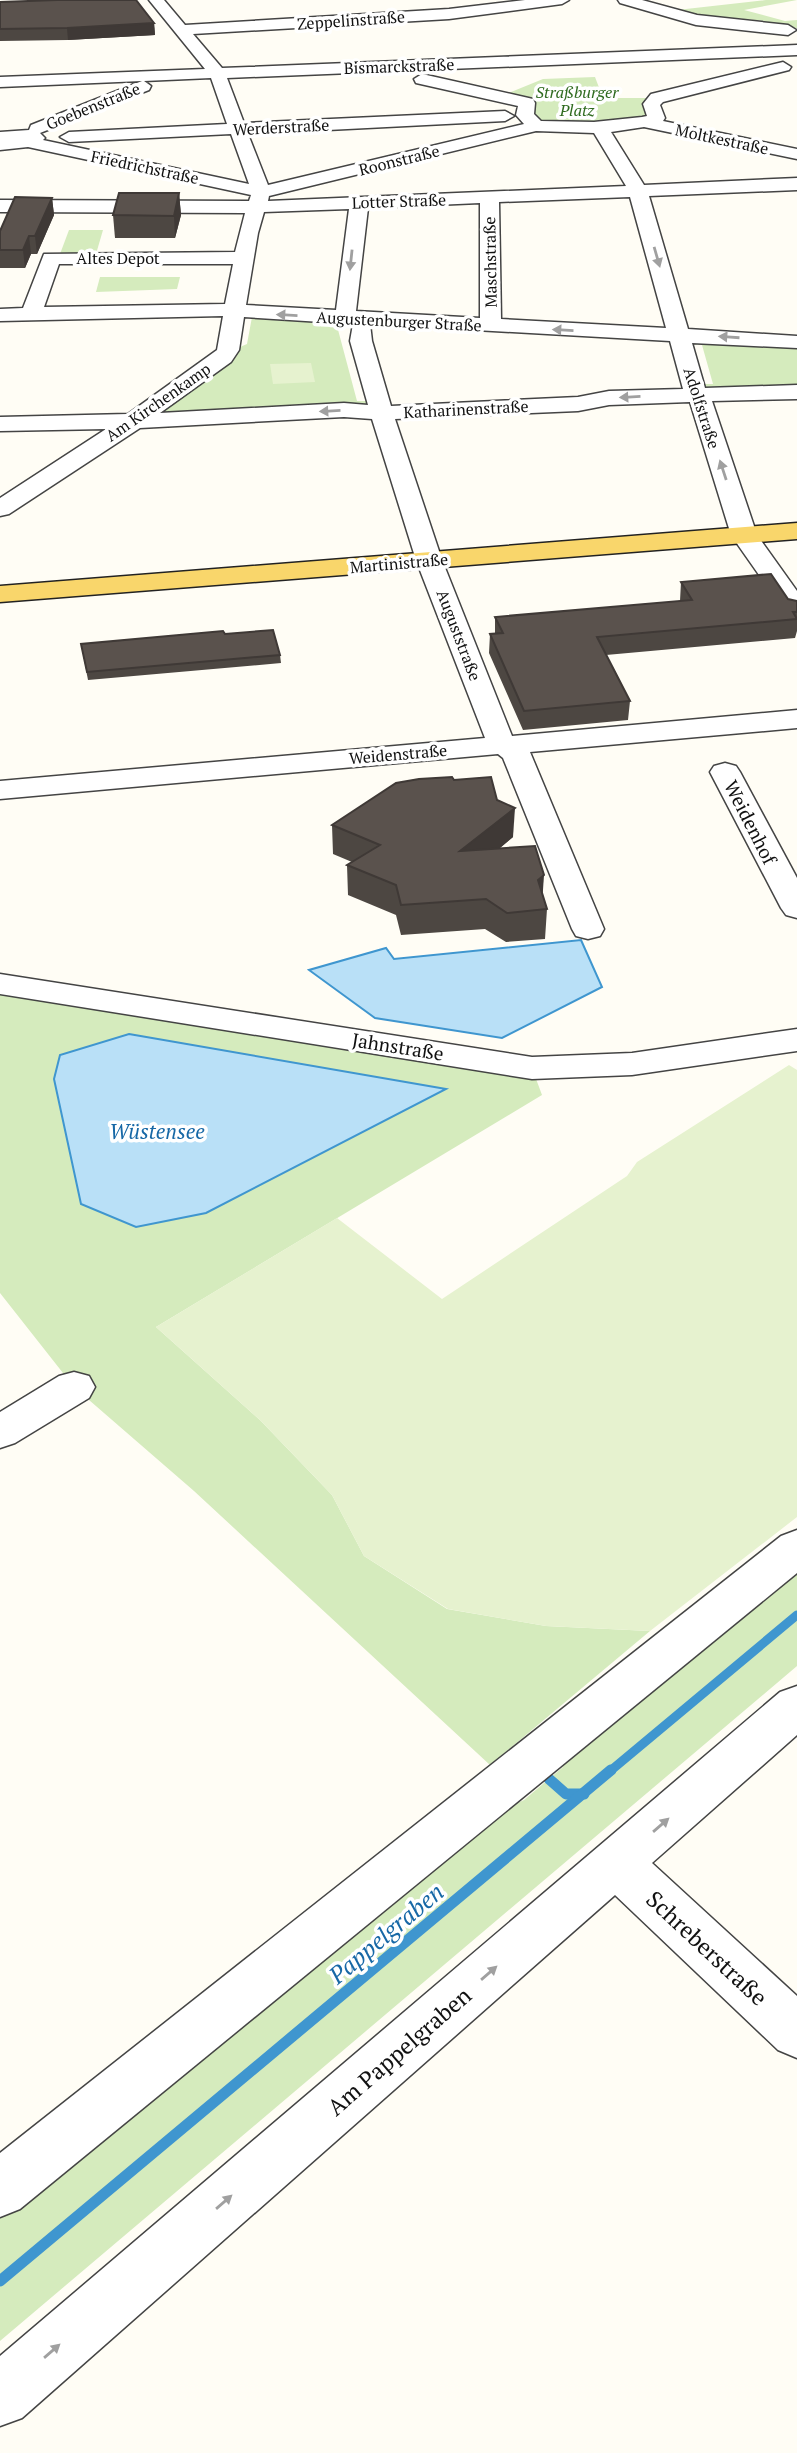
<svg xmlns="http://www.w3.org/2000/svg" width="797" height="2453" font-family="'PT Serif',serif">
<rect width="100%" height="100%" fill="#fffdf5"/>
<g fill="#d5ebbd">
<path d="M766,0H797L744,10L785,21L797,20V28L762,24L765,21L735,18L731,21L677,10Z"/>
<path d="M595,77L603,98H651L650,118L643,121L541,124L530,112L504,95L543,79Z"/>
<path d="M69,230H103L96,254H60Z"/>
<path d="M100,277H180L177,289L96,292Z"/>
<path d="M252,317L354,322L355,325L337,326L357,401H372L370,404L159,414L236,357L240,347L247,344Z"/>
<path d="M689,340L797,348V384L715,388L711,393L698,384H713L702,345L688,344Z"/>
<path d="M0,984L532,1068L542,1095L156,1327L260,1420L332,1495L364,1556L447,1609L546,1626L650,1631L490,1765L194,1491L74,1387L0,1293Z"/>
<path d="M797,1564V1666L0,2341V2217L489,1816L524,1800L563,1767L566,1752Z"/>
</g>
<g fill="#e6f2cf">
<path d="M311,363L315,382L273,384L270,364Z"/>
<path d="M789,1065L797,1070V1517L650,1631L546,1626L448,1609L364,1556L332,1495L260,1420L156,1327L337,1218L442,1299L627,1176L637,1162Z"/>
</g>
<g fill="#b9e0f7" stroke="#3f96cf" stroke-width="2">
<path d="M581,940L602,987L502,1038L375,1018L309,970L386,948L394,959Z"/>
<path d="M129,1034L446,1089L206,1213L136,1227L81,1204L54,1079L60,1055Z"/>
</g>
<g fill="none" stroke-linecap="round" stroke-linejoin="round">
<path stroke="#3f96cf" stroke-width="9" d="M609,1772L797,1615"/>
<g stroke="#3f96cf" stroke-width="11">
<path d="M549,1779L566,1794H584"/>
<path d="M0,2281L611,1770"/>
</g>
<g stroke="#444" stroke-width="3">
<g id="minor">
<path d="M149,0H164L185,25L449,9L525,0H569L562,4L449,19L193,34L222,68L797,45V55L227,78L244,123L505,111L514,116L505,121L248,134L268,185L524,124L516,115L518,106L416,83L414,79L422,74L533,99L535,103L534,114L541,121L594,122L642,117L647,116L643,104L651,94L783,62L791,67L789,70L663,102L660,105L665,118L663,121L797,149V159L644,127L611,132L644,185L797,178V190L649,196L688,329L797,336V348L692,343L705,388L797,385V399L712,401L757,535L797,591V618L788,616L731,535L690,402L609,405L578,411L395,419L442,560L512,736L797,710V728L530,752L604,929L600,936L588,939L576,936L572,929L503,758L498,754L0,799V781L485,738L416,560L372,419L344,417L140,428L9,514L0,516V498L106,429L0,431V417L128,414L217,350L223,316L0,321V309L23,308L44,254L235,252L245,213L0,212V200L249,201L251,195L28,147L0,150V132L29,130L31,125L142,81L0,87V77L205,69ZM211,78L227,124L69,132L60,137L69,142L231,134L249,184L43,140L45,138L40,133L149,90L151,86L144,81ZM536,131L594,133L626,186L268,201L269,196ZM630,197L666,328L501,319L499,202ZM480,203V318L356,311L368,208ZM349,209L336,310L246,305L258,233L264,212ZM59,264H233L225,304L44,307ZM244,317L353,324L350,341L368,405L344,403L160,413L231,362L239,350ZM370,324L670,341L683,389L609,391L578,397L391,406L372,341Z"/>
<path d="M618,0H642L697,15L788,25L796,30L788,35L696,25L620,3Z"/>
<path d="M725,763L736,766L740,772L797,878V918L786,915L781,908L710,772L714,766Z"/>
<path d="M0,974L532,1057L632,1053L797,1029V1051L632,1075L532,1079L0,994Z"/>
<path d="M74,1372L89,1376L95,1387L89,1398L15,1443L0,1448V1412L59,1376Z"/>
<path d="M797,1530V1573L20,2209L0,2217V2153L781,1536Z"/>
<path d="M797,1686V1735L652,1863L797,1996V2058L778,2050L615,1895L22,2418L0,2426V2356L780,1692Z"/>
</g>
</g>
<g stroke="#222" stroke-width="3">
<path id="major" d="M797,523V539L0,602V586Z"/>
</g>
<use href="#minor" fill="#fff" fill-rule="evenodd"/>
<use href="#major" fill="#f9d66b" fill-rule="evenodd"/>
</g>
<g fill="#4d4742">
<path d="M0,2L154,23L155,35L68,40L0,41Z"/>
<path d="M179,193L181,215L175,238H115L113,215Z"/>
<path d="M52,198L54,215L37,254H31L25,268H0V231Z"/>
<path d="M681,582L788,599L797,601V631L795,638L606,655L630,701L628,720L523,730L489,653L490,634H495V617L680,601Z"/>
<path d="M225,634L280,655L281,663L88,680L81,644Z"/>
<path d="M454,780L497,800L513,837L499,849L543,896L547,909L545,939L506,942L485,929L401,935L396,915L348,895L347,865L352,862L333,854L332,825Z"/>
</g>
<g fill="#3f3936">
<path d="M154,23L155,35L68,40L67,28Z"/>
<path d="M179,193L181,215L175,238L174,216Z"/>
<path d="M52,198L54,215L37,254L35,236Z"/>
<path d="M29,236L31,254L25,268L23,250Z"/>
<path d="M515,808L513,837L460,880V851Z"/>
<path d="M544,875L542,905L538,880Z"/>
</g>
<g fill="#5a524d" stroke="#3f3936" stroke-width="2">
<path d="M57,0H136L154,23L67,28L0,29V2Z"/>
<path d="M119,193H179L174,216L113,215Z"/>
<path d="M15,197L52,198L35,236H29L23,250H0V231Z"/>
<path d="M771,574L788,599L797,601V612H793L797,619L597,637L630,701L524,711L490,634L503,633L495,617L692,600L681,582Z"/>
<path d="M273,630L280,655L87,672L81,644L223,631L225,634Z"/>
<path d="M452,777L454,780L491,777L497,800L515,808L460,851L535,846L544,875L538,880L547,909L507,913L486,899L401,905L396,885L347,865L380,845L332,825L396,783L419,779Z"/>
</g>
<defs><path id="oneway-solid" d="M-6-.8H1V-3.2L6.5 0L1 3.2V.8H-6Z" transform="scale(1.75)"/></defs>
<g fill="#a0a0a0">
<use href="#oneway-solid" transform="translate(657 257) rotate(74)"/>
<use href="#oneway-solid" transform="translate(351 260) rotate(96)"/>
<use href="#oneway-solid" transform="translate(287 315) rotate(-177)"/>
<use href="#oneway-solid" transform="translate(563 330) rotate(-177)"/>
<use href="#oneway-solid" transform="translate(729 337) rotate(-176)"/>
<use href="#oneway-solid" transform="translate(630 397) rotate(177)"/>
<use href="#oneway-solid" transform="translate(330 411) rotate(177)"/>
<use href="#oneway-solid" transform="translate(723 470) rotate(-108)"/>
<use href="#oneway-solid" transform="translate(661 1825) rotate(-41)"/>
<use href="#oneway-solid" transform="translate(489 1973) rotate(-41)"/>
<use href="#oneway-solid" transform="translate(224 2202) rotate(-41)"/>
<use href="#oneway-solid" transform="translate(52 2351) rotate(-41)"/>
</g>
<g text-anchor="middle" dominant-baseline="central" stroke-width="7" stroke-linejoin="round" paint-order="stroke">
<g font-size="16" fill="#111" stroke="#fff">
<text transform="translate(351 20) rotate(-4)">Zeppelinstraße</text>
<text transform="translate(399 66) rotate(-2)">Bismarckstraße</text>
<text transform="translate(93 106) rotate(-22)">Goebenstraße</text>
<text transform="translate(281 127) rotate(-3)">Werderstraße</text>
<text transform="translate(722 139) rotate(12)">Moltkestraße</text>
<text transform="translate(399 160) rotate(-14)">Roonstraße</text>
<text transform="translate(145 167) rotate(12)">Friedrichstraße</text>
<text transform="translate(399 201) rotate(-2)">Lotter Straße</text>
<text x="118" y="258">Altes Depot</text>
<text transform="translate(490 262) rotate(-91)">Maschstraße</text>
<text transform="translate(399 321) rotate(3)">Augustenburger Straße</text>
<text transform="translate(158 402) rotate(-35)">Am Kirchenkamp</text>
<text transform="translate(702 408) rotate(72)">Adolfstraße</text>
<text transform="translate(466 409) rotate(-3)">Katharinenstraße</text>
<text transform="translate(399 563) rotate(-5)">Martinistraße</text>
<text transform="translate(459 635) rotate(69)">Auguststraße</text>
<text transform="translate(398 754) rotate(-5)">Weidenstraße</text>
</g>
<g font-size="16" font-style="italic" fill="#2f6b1f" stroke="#fff">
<text x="577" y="92">Straßburger<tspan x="577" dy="18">Platz</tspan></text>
</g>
<g font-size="19" fill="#111" stroke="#fff">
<text transform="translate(751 822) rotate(63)">Weidenhof</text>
<text transform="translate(398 1046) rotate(9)">Jahnstraße</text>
</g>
<g font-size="21" font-style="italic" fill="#1768a6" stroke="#fff">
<text x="157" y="1131">Wüstensee</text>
</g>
<g font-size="23" fill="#111" stroke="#fff">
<text transform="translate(707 1948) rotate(43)">Schreberstraße</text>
<text transform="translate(399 2051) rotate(-41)">Am Pappelgraben</text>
</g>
<g font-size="24" font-style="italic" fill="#1768a6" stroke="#fff">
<text transform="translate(386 1933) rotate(-40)">Pappelgraben</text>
</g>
</g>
</svg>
